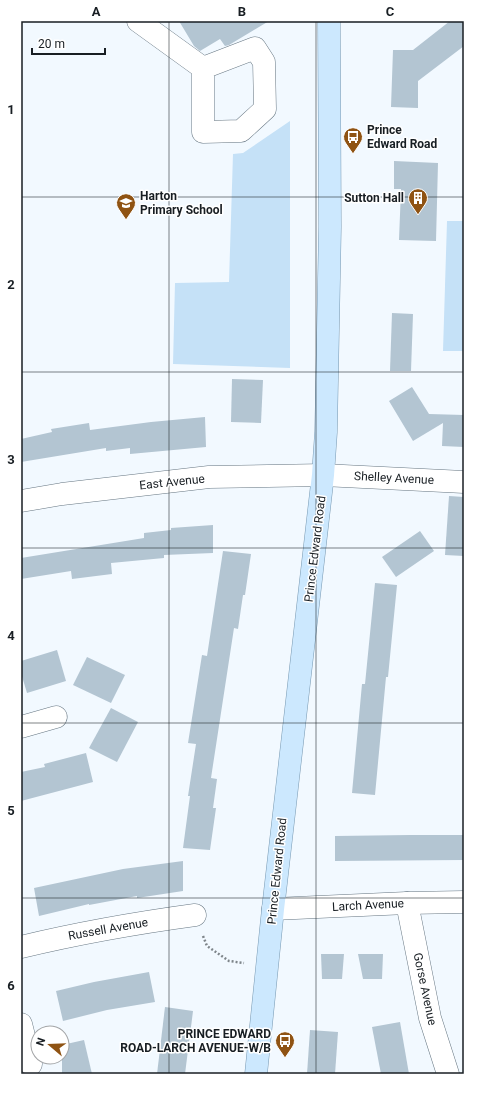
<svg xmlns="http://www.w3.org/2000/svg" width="485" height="1095" font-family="Roboto,sans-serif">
<rect width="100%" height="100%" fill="#f2f9ff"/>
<g fill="#c5e1f7">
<path d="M290,121V368L173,364L175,283L229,282L233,154L243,153Z"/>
<path d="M447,221H464V351H443Z"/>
</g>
<g fill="#b3c5d2">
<path d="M179,21H269L229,45L225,46L220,39L200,51L194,46Z"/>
<path d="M450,21H464V46L418,81V108L391,107L393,50H413Z"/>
<path d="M394,161L438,163L436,241L399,240L401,189H394Z"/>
<path d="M392,313L413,314L411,371H390Z"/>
<path d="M232,379L263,380L261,423L231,422Z"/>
<path d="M412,387L429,414L464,415V447L442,446L443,423L413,441L389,401Z"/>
<path d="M205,417L206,447L130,454V448L106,451V448L21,462V439L52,432L51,429L89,423L90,430L151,422Z"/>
<path d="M449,496L464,497V556L445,555Z"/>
<path d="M213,525V553L164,555V558L111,563L112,574L72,579L71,571L21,579V558L144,538V533L171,530V528Z"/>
<path d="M420,531L434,551L396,577L382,557Z"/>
<path d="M223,551L251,554L245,595H243L238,629L234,628L211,778L217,779L213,808H216L210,850L183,848L190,796H188L196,744L188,743L202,655L207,656Z"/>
<path d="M375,583L397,585L388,677H386L375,795L352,793L362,684H365Z"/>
<path d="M57,650L66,681L27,693L21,673V661Z"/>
<path d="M87,657L125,675L111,703L73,685Z"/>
<path d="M111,708L138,722L117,762L89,748Z"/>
<path d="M86,753L93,782L21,801V772L45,767L44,764Z"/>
<path d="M410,835H464V860L335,861V836Z"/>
<path d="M183,861V891L137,898V896L89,905V904L39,916L34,888L123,869Z"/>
<path d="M321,954H344L342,979H322Z"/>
<path d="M358,954H383L382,979H363Z"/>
<path d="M149,972L155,1002L107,1010L63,1021L56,991L94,982Z"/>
<path d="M165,1007L193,1011L185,1074H157Z"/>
<path d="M400,1022L409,1074H381L372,1027Z"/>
<path d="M310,1030L338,1032L335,1074H307Z"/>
<path d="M84,1040L92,1074H62V1045Z"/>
</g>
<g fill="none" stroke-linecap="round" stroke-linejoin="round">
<g stroke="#667682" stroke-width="23">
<g id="minor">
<path d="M138,21L203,68L255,48L264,62L265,109L241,131L203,132V68"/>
<path d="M21,501L62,494L209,477L323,475L464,482"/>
<path d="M21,727L56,717"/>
<path d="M407,903L430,1018L448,1074"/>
<path d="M273,909L407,903L464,902"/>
<path d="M21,947C79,933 136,923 195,915"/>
<path d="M21,1024L31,1064"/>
</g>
</g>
<g stroke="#7798b1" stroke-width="23">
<path id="major" d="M256,1074L273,909L323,475L326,432L330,227L329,21"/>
</g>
<path stroke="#7e858a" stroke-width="2.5" stroke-dasharray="2 2" stroke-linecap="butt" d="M203,936L207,946L229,961L244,963"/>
<use href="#minor" stroke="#fff" stroke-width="22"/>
<use href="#major" stroke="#cce8fe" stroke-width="22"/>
</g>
<path fill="none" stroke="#181e23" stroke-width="1" stroke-opacity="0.55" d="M169,21V1074M316,21V1074M21,197H464M21,372H464M21,548H464M21,723H464M21,898H464"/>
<defs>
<g id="bus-pin" transform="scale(1)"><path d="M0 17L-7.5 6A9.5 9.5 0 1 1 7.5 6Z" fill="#8f5313" stroke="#fff"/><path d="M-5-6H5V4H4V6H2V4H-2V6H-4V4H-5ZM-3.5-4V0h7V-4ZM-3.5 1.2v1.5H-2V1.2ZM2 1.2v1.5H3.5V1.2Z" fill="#fff"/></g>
<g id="building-pin" transform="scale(1)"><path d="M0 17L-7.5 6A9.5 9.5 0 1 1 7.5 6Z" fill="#8f5313" stroke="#fff"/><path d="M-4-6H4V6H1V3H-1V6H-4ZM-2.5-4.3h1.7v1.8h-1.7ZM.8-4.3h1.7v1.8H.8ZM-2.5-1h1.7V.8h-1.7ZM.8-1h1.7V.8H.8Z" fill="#fff"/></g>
<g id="school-pin" transform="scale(1)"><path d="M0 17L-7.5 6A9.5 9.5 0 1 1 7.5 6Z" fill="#8f5313" stroke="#fff"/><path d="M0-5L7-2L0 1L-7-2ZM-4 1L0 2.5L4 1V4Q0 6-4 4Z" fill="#fff"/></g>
</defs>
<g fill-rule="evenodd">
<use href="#bus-pin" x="353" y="137"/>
<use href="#building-pin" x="418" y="198"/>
<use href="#school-pin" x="126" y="203"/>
<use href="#bus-pin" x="285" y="1041"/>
</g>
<g text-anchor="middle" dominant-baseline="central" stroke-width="3" stroke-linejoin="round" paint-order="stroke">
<g font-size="12" font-weight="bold" fill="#181e23" stroke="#fff" text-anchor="start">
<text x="367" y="130">Prince<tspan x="367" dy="14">Edward Road</tspan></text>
<text x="140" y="196">Harton<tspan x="140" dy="14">Primary School</tspan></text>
<text x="404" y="198" text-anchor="end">Sutton Hall</text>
<text x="271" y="1034" text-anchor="end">PRINCE EDWARD<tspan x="271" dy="14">ROAD-LARCH AVENUE-W/B</tspan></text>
</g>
<g font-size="12" fill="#181e23" stroke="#fff">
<text transform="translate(394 478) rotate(3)">Shelley Avenue</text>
<text transform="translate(172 482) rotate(-6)">East Avenue</text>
<text transform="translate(315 549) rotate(-83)">Prince Edward Road</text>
<text transform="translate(277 871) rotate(-84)">Prince Edward Road</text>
<text transform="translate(368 905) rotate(-3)">Larch Avenue</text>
<text transform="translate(108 929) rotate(-10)">Russell Avenue</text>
<text transform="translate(425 989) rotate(78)">Gorse Avenue</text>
</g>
</g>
<rect width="485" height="1095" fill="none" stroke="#ffffff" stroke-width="44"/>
<g transform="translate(50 1045) rotate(289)"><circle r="19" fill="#ffffff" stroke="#a3a5a7"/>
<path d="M0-3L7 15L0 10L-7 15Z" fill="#8f5313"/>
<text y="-6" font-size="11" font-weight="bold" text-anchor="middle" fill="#181e23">N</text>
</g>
<path d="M32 48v6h73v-6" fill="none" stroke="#181e23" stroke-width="2"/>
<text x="38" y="48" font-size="12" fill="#181e23" stroke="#ffffff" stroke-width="3" paint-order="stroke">20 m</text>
<rect x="22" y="22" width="441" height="1051" fill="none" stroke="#181e23" stroke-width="1.5"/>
<g font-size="13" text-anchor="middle" font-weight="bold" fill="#181e23">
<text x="96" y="16">A</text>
<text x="242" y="16">B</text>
<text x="390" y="16">C</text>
<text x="11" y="114">1</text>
<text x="11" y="289">2</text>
<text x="11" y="464">3</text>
<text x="11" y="640">4</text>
<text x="11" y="815">5</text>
<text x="11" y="990">6</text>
</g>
</svg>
